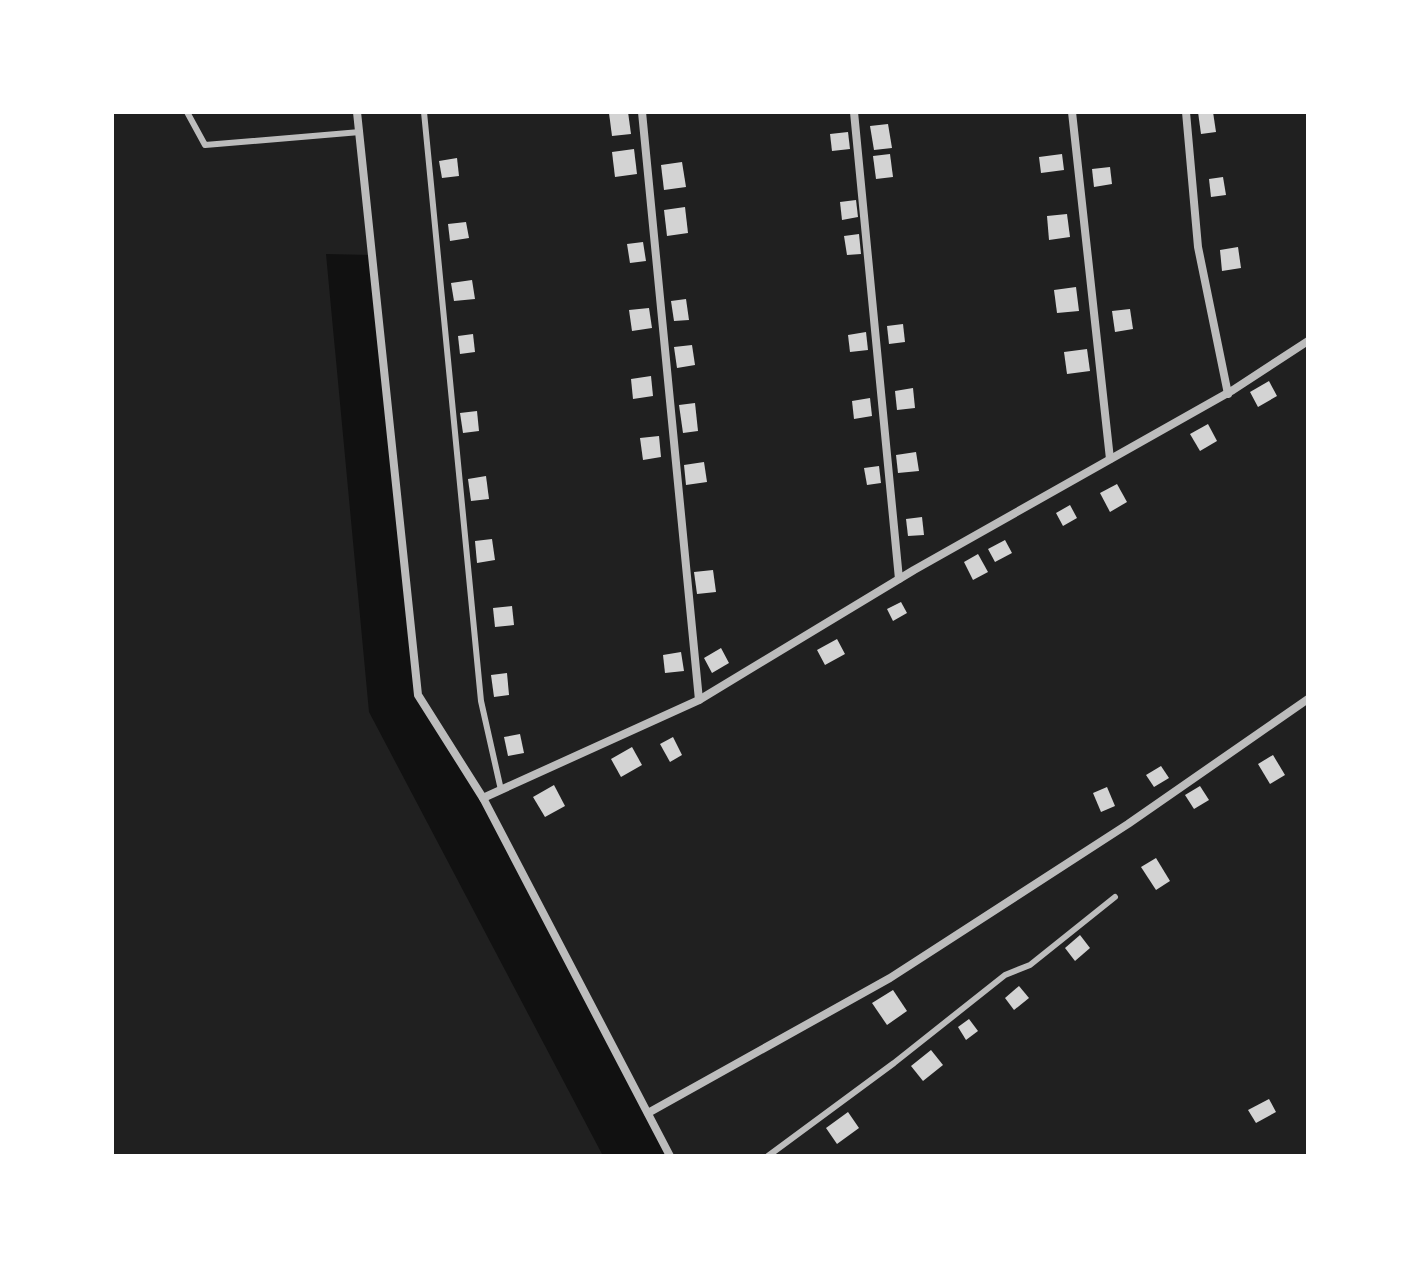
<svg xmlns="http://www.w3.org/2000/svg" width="1420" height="1268" font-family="'Fira Sans',sans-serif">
<rect width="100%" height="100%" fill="#111"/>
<path fill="#202020" d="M112,112H1308V1156H670L483,798L418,695L372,255L326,254L369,712L603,1156H112Z"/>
<g fill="#d3d3d3">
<path d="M628,112L631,134L612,136L609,113Z"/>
<path d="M1198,112H1213L1216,132L1201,134Z"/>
<path d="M888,124L892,148L874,150L870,126Z"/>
<path d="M848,132L850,149L832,151L830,134Z"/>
<path d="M634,149L637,174L615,177L612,152Z"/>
<path d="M890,154L893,177L876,179L873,156Z"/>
<path d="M1062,154L1064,170L1041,173L1039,157Z"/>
<path d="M457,158L459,176L442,178L439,161Z"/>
<path d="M682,162L686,187L664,190L661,165Z"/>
<path d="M1110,167L1112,184L1094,187L1092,169Z"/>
<path d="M1223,177L1226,195L1211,197L1209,179Z"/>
<path d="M856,200L858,217L842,220L840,202Z"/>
<path d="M685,207L688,233L667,236L664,210Z"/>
<path d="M1067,214L1070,237L1049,240L1047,216Z"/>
<path d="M466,222L469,238L450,241L448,224Z"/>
<path d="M859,234L861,254L847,255L844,236Z"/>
<path d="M643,242L646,261L630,263L627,244Z"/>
<path d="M1238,247L1241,268L1222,271L1220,250Z"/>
<path d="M472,280L475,299L454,301L451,283Z"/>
<path d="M1076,287L1079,311L1057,313L1054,290Z"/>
<path d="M686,299L689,320L674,321L671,301Z"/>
<path d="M649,308L652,328L632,331L629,310Z"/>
<path d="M1130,309L1133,329L1115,332L1112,311Z"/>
<path d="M903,324L905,342L889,344L887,326Z"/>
<path d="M866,332L868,350L850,352L848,335Z"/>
<path d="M473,334L475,352L460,354L458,336Z"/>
<path d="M692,345L695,365L677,368L674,347Z"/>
<path d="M1087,349L1090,371L1067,374L1064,352Z"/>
<path d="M651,376L653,396L633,399L631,379Z"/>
<path d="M1269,381L1277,396L1258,407L1250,392Z"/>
<path d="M913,388L915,408L897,410L895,391Z"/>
<path d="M870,398L872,416L854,419L852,401Z"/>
<path d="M695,403L698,431L683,433L679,405Z"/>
<path d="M477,411L479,431L463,433L460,413Z"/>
<path d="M1208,424L1217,441L1200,451L1190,434Z"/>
<path d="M659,436L661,457L643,460L640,438Z"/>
<path d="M916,452L919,471L898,473L896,455Z"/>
<path d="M704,462L707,482L686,485L684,465Z"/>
<path d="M879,466L881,483L867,485L864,468Z"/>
<path d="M486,476L489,499L471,501L468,479Z"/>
<path d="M1117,484L1127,502L1110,512L1100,493Z"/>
<path d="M1070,505L1077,518L1063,526L1056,513Z"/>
<path d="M922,517L924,535L908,536L906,519Z"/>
<path d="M492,539L495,560L477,563L475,541Z"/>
<path d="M1005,540L1012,553L995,562L988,549Z"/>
<path d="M978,554L988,572L973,580L964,562Z"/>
<path d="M713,570L716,592L697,594L694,572Z"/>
<path d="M901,602L907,613L893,621L887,609Z"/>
<path d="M512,606L514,625L495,627L493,608Z"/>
<path d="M837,639L845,654L825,665L817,650Z"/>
<path d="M721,648L729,663L712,673L704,658Z"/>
<path d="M681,652L684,671L665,673L663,655Z"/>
<path d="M507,673L509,695L494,697L491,675Z"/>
<path d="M520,734L524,753L508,756L504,737Z"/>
<path d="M673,737L682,755L670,762L660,744Z"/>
<path d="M632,747L642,765L621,777L611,759Z"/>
<path d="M1273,755L1285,775L1270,784L1258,764Z"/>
<path d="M1161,766L1169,778L1154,787L1146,775Z"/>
<path d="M554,785L565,806L545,817L533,797Z"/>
<path d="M1200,786L1209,800L1194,809L1185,795Z"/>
<path d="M1107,787L1115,806L1101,812L1093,793Z"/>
<path d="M1156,858L1170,881L1156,890L1141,867Z"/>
<path d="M1080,935L1090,948L1075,961L1065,948Z"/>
<path d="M1019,986L1029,998L1014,1010L1005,998Z"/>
<path d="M893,990L907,1011L887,1025L872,1003Z"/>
<path d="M969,1019L978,1031L966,1040L958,1027Z"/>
<path d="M931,1050L943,1065L923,1081L911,1066Z"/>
<path d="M1269,1099L1276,1112L1256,1123L1248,1110Z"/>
<path d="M848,1112L859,1128L837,1144L826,1128Z"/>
</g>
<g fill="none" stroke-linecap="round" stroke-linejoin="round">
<g stroke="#bcbcbc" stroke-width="6">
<path d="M187,112L205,145L360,132"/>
<path d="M424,112L481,701L501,790"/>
<path d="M768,1156L894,1063L1005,975L1030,965L1115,897"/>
</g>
<g stroke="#bcbcbc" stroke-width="8">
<path d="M357,112L418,695L483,798L670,1156"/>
<path d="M642,112L699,700"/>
<path d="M854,112L899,579"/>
<path d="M1072,112L1110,459"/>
<path d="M1186,112L1198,247L1228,394"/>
<path d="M483,798L699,700L914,570L1233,390L1308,341"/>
<path d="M648,1113L890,978L1128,824L1308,699"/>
</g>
</g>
<rect width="1420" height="1268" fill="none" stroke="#ffffff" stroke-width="228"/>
</svg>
